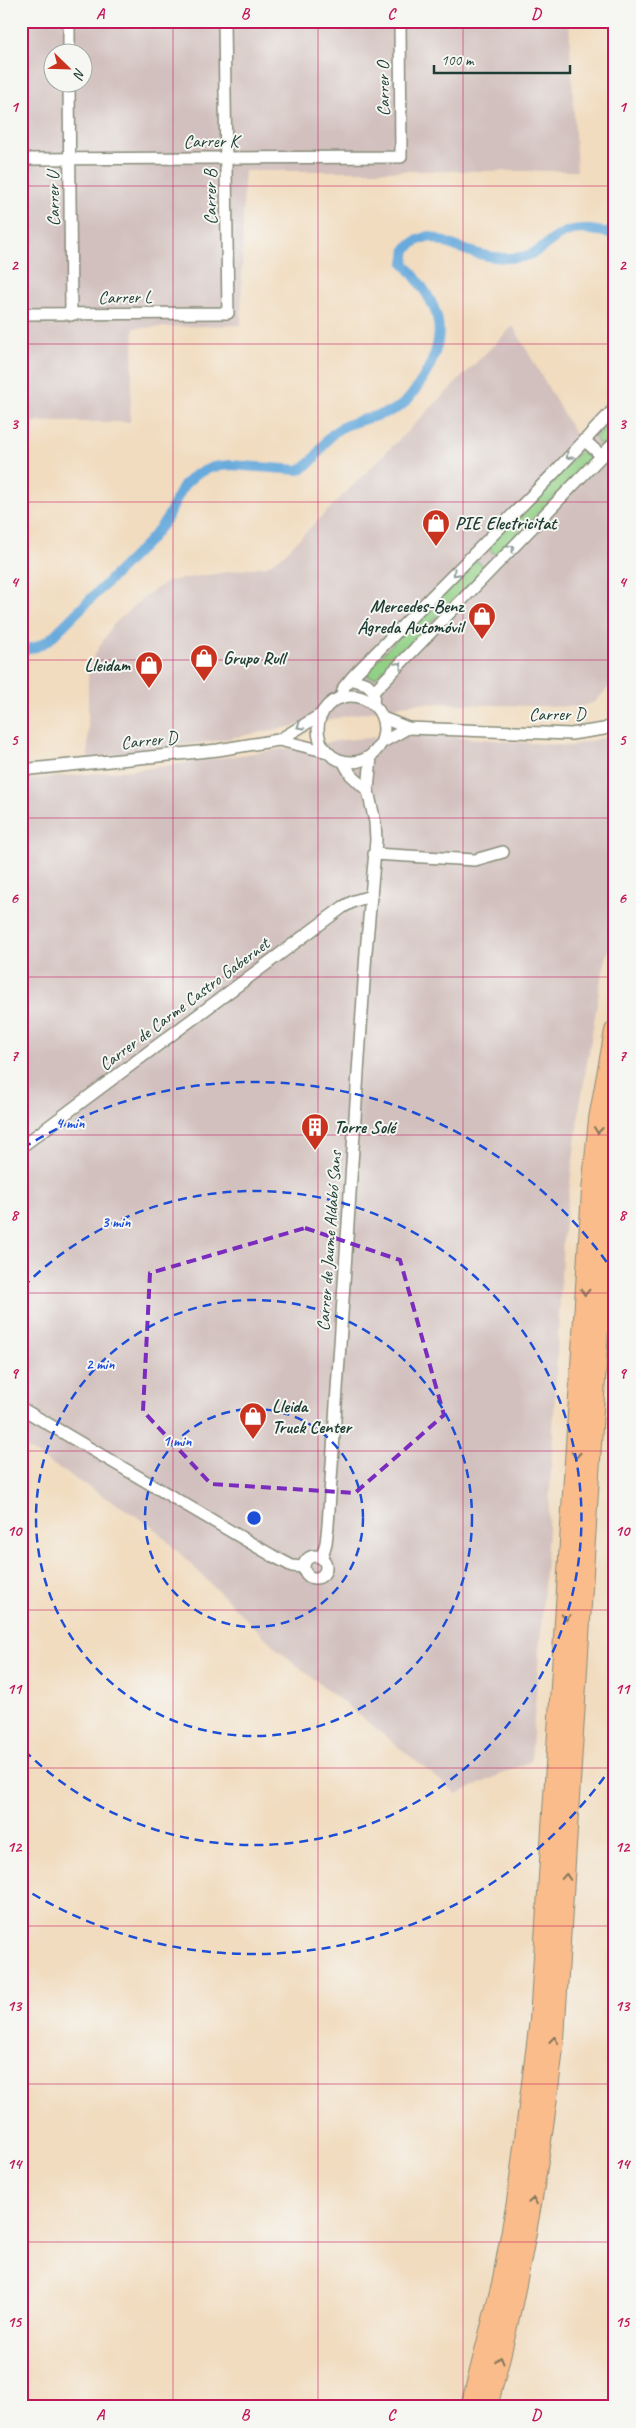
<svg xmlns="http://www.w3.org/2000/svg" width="636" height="2428" font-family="Caveat,sans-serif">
<rect width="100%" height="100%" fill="#f6f6f2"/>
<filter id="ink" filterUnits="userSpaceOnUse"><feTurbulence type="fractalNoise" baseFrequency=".02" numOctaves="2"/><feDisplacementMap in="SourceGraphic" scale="10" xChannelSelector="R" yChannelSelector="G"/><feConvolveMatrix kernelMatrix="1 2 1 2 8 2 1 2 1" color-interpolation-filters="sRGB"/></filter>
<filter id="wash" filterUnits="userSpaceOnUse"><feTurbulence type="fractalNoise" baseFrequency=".0096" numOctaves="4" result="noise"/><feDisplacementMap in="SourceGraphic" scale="20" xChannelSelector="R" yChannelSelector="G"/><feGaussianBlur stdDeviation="1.12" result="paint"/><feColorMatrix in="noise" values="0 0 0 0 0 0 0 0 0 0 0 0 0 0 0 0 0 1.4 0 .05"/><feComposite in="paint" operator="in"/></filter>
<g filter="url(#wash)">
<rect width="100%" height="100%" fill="#f1dcbf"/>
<g fill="#d1c0bd" fill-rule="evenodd">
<path d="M21,21H569L577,171H244L241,325L134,328L130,422H21ZM52,52H82V82H52Z"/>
<path d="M513,326L576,436L615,392V681L595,702L580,707L416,703L215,741L88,758V673L96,652L113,625L144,597L168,581L267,566L282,556Z"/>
<path d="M418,734L569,746L615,735V923L601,980L580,1105L563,1239L547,1546L531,1761L457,1794L278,1650L152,1526L21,1445V780L144,769L343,740Z"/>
</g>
<g fill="#92d086" stroke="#58865d">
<path d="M615,417V439L603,446L599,444L595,438Z"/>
<path d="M581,451L589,455L590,461L512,539L515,542L499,555L491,552L489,545Z"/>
<path d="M475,560L482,564L484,570L471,586L469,584L375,678L368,676L367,673L370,667Z"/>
</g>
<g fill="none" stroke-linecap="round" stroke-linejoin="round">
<path stroke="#67aadc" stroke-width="10" d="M21,650L36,647L49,640L149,541L166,520L184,485L196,474L213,467L230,465L299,470C318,463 322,439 339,429C356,419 376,418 393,410C407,405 414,391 422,380C453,330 438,305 404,263L406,249L416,241L429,236C460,248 488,262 522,257C541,254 551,236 569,231C583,226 600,233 615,233"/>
</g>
</g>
<g filter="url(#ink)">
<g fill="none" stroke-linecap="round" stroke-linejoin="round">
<g stroke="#888c7a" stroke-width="14">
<g id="street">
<path d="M69,21V52"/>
<path d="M69,82L71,315"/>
<path d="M21,159L401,157L400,21"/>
<path d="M21,314L228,313L224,21"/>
<path d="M584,440L602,456"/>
<path d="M351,679L367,684L374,691"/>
<circle cx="351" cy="729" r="33"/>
<path d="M341,698L344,687L355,674L554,473L615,408"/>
<path d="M373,704L374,691L615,442"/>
<path d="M383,718L408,728L571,734L604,729L615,724"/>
<path d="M279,740L328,752"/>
<path d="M381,743L408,728"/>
<path d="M343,761L351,775L368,791"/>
<path d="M21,770L218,750L272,741L279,740L322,714"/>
<path d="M374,854L475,860L503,852"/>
<path d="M21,1147L343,907L354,901L371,896"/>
<path d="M21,1408L273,1556L292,1566L303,1567"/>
<circle cx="315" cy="1567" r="11"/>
<path d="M322,1557L326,1543L328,1525L366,952L376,840L375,822L368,791L371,756"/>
</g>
</g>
<g stroke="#888c7a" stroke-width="22">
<g id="highway">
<path d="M471,2407L502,2284L517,2202L540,2020L592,1191L599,1119L615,1031"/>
<path d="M487,2407C520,2285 540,2164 554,2039L602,1266L615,1118"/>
</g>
</g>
<use href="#street" stroke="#fff" stroke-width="11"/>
<use href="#highway" stroke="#fabc8b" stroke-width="20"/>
</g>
<defs><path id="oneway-chevron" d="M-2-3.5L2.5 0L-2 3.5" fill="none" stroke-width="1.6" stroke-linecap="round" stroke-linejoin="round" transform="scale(1.25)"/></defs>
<g stroke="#8f9e9a">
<use href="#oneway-chevron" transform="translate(569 456) rotate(133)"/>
<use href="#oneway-chevron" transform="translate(511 548) rotate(-46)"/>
<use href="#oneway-chevron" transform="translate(456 573) rotate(134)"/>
<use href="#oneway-chevron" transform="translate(399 665) rotate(-46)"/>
<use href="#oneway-chevron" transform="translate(300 726) rotate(150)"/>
</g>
<g stroke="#82765b">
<use href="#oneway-chevron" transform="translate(598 1130) rotate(97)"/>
<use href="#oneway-chevron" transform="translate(585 1292) rotate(93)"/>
<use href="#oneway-chevron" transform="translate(576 1455) rotate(93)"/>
<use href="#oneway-chevron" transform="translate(566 1617) rotate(93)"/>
<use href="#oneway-chevron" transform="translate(566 1877) rotate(-86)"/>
<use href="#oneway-chevron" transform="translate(554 2040) rotate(-84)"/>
<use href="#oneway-chevron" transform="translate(533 2201) rotate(-80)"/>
<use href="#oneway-chevron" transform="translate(500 2360) rotate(-75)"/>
</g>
</g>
<path fill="none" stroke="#7b2cbf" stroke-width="4" stroke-dasharray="10 6" stroke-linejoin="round" d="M305,1228L400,1260L444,1415L355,1493L211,1484L143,1411L150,1273Z"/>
<path fill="none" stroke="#c2185b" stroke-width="1" stroke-opacity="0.55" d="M173,21V2407M318,21V2407M463,21V2407M21,186H615M21,344H615M21,502H615M21,660H615M21,818H615M21,977H615M21,1135H615M21,1293H615M21,1451H615M21,1610H615M21,1768H615M21,1926H615M21,2084H615M21,2242H615"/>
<g fill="none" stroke="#1d4ed8" stroke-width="2.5" stroke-dasharray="9 6">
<circle cx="254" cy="1518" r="109"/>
<circle cx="254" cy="1518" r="218"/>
<path d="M23 1287A327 327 0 1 1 23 1749"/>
<path d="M613 1765A436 436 0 0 1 23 1888M23 1148A436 436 0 0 1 613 1271"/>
</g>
<defs>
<g id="shop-pin" transform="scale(1.4375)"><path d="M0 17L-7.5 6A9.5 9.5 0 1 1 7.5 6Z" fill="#c8321e" stroke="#f6f6f2"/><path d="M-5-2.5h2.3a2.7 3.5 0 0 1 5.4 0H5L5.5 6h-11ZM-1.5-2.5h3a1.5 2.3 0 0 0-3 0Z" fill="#fff"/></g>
<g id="building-pin" transform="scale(1.4375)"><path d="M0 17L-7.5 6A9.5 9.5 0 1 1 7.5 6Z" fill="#c8321e" stroke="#f6f6f2"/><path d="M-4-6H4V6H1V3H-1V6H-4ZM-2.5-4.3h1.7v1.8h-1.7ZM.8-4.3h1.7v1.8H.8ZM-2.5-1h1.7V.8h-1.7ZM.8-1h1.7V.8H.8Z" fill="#fff"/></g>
</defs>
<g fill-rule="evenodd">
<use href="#shop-pin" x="436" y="523"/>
<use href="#shop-pin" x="482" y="616"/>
<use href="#shop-pin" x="204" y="658"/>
<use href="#shop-pin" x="149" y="665"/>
<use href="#building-pin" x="315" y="1127"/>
<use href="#shop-pin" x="253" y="1416"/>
</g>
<g text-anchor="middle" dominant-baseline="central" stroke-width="4" stroke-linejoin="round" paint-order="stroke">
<g font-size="18" fill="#1f3d34" stroke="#f6f6f2">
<text transform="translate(383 89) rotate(-91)">Carrer O</text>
<text x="211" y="141">Carrer K</text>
<text transform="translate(210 197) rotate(-90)">Carrer B</text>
<text transform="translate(53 199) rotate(-91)">Carrer U</text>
<text transform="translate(125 297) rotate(-1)">Carrer L</text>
<text transform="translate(557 714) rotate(-1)">Carrer D</text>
<text transform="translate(149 740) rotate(-6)">Carrer D</text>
<text transform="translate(184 1004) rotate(-37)">Carrer de Carme Castro Gabernet</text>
<text transform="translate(329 1241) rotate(-86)">Carrer de Jaume Aldabó Sans</text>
</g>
<g font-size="18" font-weight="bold" fill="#1f3d34" stroke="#f6f6f2" text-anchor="start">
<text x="455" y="523">PIE Electricitat</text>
<text x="463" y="606" text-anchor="end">Mercedes-Benz<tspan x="463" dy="21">Ágreda Automóvil</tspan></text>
<text x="223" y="658">Grupo Rull</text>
<text x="130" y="665" text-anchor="end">Lleidam</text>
<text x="334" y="1127">Torre Solé</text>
<text x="272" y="1406">Lleida<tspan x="272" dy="21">Truck Center</tspan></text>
</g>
</g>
<circle cx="254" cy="1518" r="8" fill="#1d4ed8" stroke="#f6f6f2" stroke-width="2.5"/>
<g font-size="15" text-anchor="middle" font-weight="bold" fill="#1d4ed8" stroke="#f6f6f2" stroke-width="4" stroke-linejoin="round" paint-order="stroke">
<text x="70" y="1128">4 min</text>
<text x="116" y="1227">3 min</text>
<text x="100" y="1369">2 min</text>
<text x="177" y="1446">1 min</text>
</g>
<rect width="636" height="2428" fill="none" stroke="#f6f6f2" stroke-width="55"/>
<g transform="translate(68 68) rotate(113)"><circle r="24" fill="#f6f6f2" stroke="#a0aca6"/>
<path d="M0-4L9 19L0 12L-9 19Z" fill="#c8321e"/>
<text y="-8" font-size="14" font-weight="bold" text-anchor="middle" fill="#1f3d34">N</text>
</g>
<path d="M434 65v8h136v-8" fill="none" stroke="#1f3d34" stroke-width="2.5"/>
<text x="441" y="65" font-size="15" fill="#1f3d34" stroke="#f6f6f2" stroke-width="4" paint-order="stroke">100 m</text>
<rect x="28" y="28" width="580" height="2372" fill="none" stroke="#c2185b" stroke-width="2"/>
<g font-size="16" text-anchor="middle" font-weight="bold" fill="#c2185b">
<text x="100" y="19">A</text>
<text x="245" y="19">B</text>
<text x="391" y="19">C</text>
<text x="536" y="19">D</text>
<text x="14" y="112">1</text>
<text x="622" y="112">1</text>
<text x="14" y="270">2</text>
<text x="622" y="270">2</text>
<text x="14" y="429">3</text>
<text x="622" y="429">3</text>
<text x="14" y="587">4</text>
<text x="622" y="587">4</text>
<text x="14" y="745">5</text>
<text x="622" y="745">5</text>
<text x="14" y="903">6</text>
<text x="622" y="903">6</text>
<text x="14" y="1061">7</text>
<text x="622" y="1061">7</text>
<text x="14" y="1220">8</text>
<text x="622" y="1220">8</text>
<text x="14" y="1378">9</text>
<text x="622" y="1378">9</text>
<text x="14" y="1536">10</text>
<text x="622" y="1536">10</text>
<text x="14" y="1694">11</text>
<text x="622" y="1694">11</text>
<text x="14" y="1852">12</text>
<text x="622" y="1852">12</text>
<text x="14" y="2011">13</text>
<text x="622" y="2011">13</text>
<text x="14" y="2169">14</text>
<text x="622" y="2169">14</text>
<text x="14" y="2327">15</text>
<text x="622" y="2327">15</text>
<text x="100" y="2420">A</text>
<text x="245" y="2420">B</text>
<text x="391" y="2420">C</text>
<text x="536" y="2420">D</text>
</g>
</svg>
